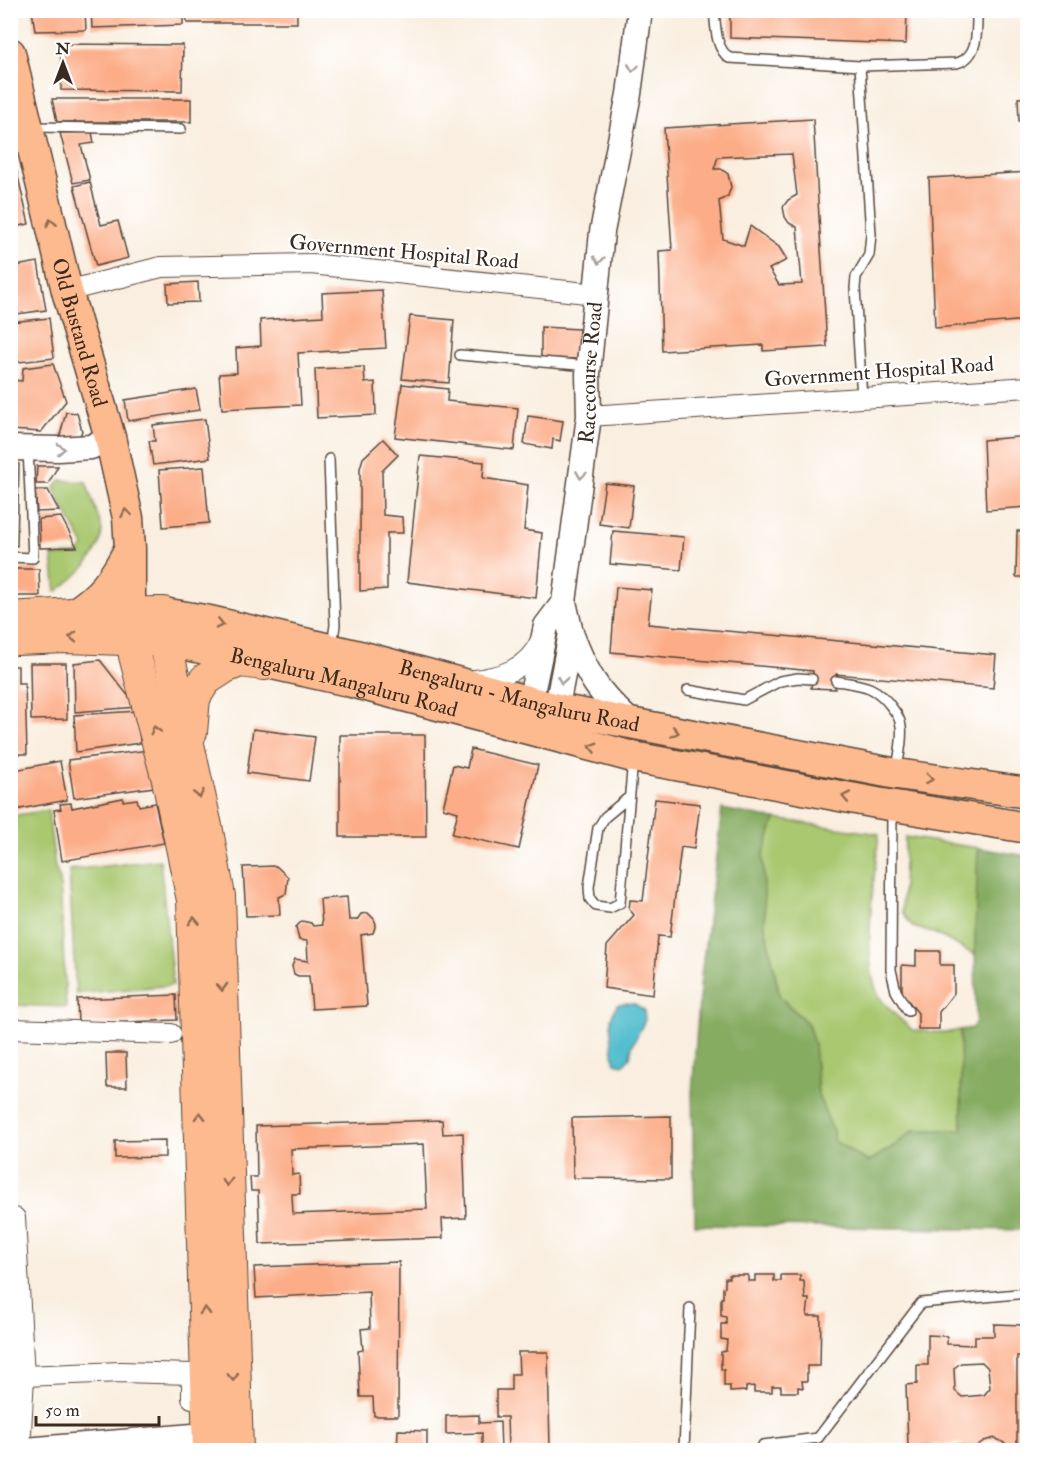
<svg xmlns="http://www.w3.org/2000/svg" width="1038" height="1461" font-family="'IM FELL Double Pica',serif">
<rect width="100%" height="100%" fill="#fff"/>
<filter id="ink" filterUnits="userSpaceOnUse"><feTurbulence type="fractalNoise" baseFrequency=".0167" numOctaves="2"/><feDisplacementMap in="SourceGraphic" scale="12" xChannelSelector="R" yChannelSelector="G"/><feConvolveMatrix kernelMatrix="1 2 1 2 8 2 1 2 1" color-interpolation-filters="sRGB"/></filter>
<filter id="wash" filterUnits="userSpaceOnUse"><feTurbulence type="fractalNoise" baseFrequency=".008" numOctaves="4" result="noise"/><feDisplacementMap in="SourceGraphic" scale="24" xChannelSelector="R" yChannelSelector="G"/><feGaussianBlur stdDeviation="1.35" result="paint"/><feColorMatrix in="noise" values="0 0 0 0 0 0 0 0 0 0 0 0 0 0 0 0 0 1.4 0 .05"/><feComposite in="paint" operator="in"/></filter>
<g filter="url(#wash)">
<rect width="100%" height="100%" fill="#f9eedf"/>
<g fill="#a9c870" stroke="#727947" stroke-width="1.5">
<path d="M60,480L86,482C89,492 102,524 102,532C100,557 75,578 56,592L52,556L77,554L84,546L54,489Z"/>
<path d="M48,810L55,867L60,880L66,1007L11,1005V816Z"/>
<path d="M775,819L879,834C875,876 860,960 879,996C885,1007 903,1021 912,1030L945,1033L960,1030L962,1131L914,1130L894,1146L868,1162L833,1140V1131L818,1095L814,1044L808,1024L780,997L765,926L763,855Z"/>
<path d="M905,837L978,848L975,955L936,934L913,927L902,912Z"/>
<path d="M160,860L173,985L76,994L69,870Z"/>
</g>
<path fill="#86ac62" stroke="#606b40" stroke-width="1.5" d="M722,809L775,819L763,855L765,926L780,997L808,1024L814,1044L818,1095L833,1131V1140L868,1162L894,1146L914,1130H962L960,1030L972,1028L976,1021L975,936L978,848L1027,856V1230L695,1225L692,1093L701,976Z"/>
<path fill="#53bece" stroke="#477476" stroke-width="1.5" d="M626,1003L635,1004L644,1010L645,1020L632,1046L630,1057L623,1065L615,1063C613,1059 610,1025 611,1019C612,1014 615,1009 617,1005Z"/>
<g id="blocks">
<g fill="#fcac86" fill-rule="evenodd">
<path d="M32,10H85L86,30L35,31Z"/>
<path d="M91,10H183V25L92,28Z"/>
<path d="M186,10H297V23H187Z"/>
<path d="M730,10H907L906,44L730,38Z"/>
<path d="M61,44L183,45L182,91L61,90Z"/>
<path d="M1028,97V120L1019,121L1018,98Z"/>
<path d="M52,99H191V122H57Z"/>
<path d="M813,119L827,347L763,351V345L662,351L659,251L672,250L664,128ZM792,154L797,195L788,200L783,207L785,217L789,223L797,227L802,284L779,285L769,269L787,260L779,247L750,226L744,246L723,239L719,201L728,196L731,187L728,174L721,169H714L718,157Z"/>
<path d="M92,132L94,143L81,145L90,180L73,183L60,133Z"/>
<path d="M11,147L29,224L10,228V148Z"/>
<path d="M1028,172V320L935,328L929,178Z"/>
<path d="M90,182L101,225L118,221L128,258L96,266L74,186Z"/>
<path d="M38,262L46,310L10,315V267Z"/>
<path d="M198,282L199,302L168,303L167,284Z"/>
<path d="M382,290L386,348L298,353L301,405L222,409L219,374L237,373L236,348L261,346L260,320L323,316L322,293Z"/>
<path d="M410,316L454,320L449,383L402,379Z"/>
<path d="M49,318L54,358L10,363V322Z"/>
<path d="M541,327L579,329V359L541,358Z"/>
<path d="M53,364L66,401L41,432L10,430V380L22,381L23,368Z"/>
<path d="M364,367L365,383L375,382L376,415L317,418L315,369Z"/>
<path d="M402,384L448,389L447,401L518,408L514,450L395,437Z"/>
<path d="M196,389L200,410L128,421L125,400Z"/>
<path d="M66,412L77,413L82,431L78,440L59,439Z"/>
<path d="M528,416L563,421L560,441L553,439L552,449L524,444Z"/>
<path d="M205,419L210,458L153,465L149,441H155L153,425Z"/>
<path d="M1028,436V507L986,510L983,440Z"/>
<path d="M383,439L398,455L382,471L383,515L402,517L403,533H387V589L360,591V468L363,458Z"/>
<path d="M420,456L484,462L483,478L528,485L524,530L542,533L536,598L407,582Z"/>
<path d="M10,464H19L17,546L10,545Z"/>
<path d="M37,466H58L48,484H36Z"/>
<path d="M204,467L209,523L163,527L159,470Z"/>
<path d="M605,483L634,486L629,528L599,524Z"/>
<path d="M35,490H48L59,511L37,512Z"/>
<path d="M61,517L77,547L40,548L39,519Z"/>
<path d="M613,531L684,537L681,570L610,564Z"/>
<path d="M1017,531H1028V577H1016Z"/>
<path d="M10,569H39L40,596H10Z"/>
<path d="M616,587L652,590L648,624L996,655L993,688L836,674L835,689L811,688L813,671L611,652Z"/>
<path d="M100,660L137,707L75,712L74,663Z"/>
<path d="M30,663H66L67,719L31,720Z"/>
<path d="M10,666H18V683H25L27,754H10Z"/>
<path d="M138,711L140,743L76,752L74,715Z"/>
<path d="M253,729L315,737L309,781L247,773Z"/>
<path d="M340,735H425L426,837H340Z"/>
<path d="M471,749L538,765L519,849L452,834L458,812L443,808L453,765L467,768Z"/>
<path d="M149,750L154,787L74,798L68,760Z"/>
<path d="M60,761L67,800L10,811V771Z"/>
<path d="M123,798V801L137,799L139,806L155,803L164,843L62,861L54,810L61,809L60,804L71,803L72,808Z"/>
<path d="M655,799L700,804L694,849L681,847L670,937L658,936L653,995L604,988L607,946L634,915L629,909L630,900L643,901Z"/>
<path d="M276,866L288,877L286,894L279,897L280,915L246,916L243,867Z"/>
<path d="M347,897L349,920H357L361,914L368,913L374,919L376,924L373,933L361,935L367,1006L312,1009L309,976H298L294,974L292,966L295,959L308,961L307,941L299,940L296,927L302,921L311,923L313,926L322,925L320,899Z"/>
<path d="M916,951H940V965H954V993L939,1012V1029H918V1013L902,993V965L916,966Z"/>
<path d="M176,995L177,1020L78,1024L77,999Z"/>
<path d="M106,1053H126L127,1087H107Z"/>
<path d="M671,1116V1179L573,1178L572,1118Z"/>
<path d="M442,1120L443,1134L463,1133L466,1218L442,1219L443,1238L260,1244L258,1191H251L250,1177H257L256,1126ZM424,1144L427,1209L293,1214L292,1194H300L299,1174L292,1175L291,1149Z"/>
<path d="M165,1140V1157L115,1158V1141Z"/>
<path d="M399,1262L398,1416H374L373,1397H360L358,1351L363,1350L361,1329L370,1328L369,1292L256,1298L254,1267Z"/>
<path d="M729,1275H748V1281H755V1275H774V1281H781V1275H800V1281H804L805,1299H809L807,1316H821L820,1366H807V1381H802L803,1388L798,1387V1392H781V1386H772V1392H754V1386L746,1387V1391L730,1392V1386H724V1370L721,1369V1352L726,1351L727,1340L721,1339V1324H726V1317L721,1316V1298H723V1288L725,1287V1278H729Z"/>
<path d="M994,1324L1023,1325L1024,1356H1017V1450L995,1438L984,1441L972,1449L960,1444L908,1446L906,1385L917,1384V1365H928V1335L947,1336V1344L975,1345V1336H994ZM982,1362L988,1368L990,1388L984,1395L962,1397L955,1391L954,1368L961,1363Z"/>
<path d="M518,1352H548L550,1450H508L507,1417H496V1390H511V1374H519Z"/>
<path d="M479,1415V1423L500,1422L501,1450H482V1433L446,1434V1416Z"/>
<path d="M398,1430L427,1431V1450H397Z"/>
</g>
</g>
</g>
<g filter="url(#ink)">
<use href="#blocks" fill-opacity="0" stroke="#58473b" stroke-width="1.5"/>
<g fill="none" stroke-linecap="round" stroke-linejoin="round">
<g stroke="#58473b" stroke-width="12">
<g id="service">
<path d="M714,10C716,27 715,47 729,58L860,66L957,63C979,57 977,30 977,10"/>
<path d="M860,66L871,234L869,255L856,277L855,288L862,398"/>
<path d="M31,127L181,129"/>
<path d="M460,355L589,366"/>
<path d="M329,459L335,625L332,646"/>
<path d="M10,557L33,558L28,449"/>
<path d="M836,681C863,685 876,685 893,709C897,714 900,719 901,726C903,739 899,755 897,769"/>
<path d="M688,690L744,700L780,681L798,678L812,679"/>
<path d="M628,798L605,817L598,828L589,887L590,899L596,906L610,908L620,903L633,760"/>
<path d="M892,811L891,970L896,991L908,1011"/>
<path d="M763,1445L818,1438L921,1303L1028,1293"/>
<path d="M684,1450L690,1308"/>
</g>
</g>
<g stroke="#58473b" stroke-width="22">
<g id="minor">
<path d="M67,291L161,267L311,264L596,294"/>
<path d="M589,416L1028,387"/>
<path d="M469,681C500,677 527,671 541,640"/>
<path d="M10,1029L171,1034"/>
<path d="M15,1218L24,1376L20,1450"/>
<path d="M24,1376L121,1372L192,1374V1398"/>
</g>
</g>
<g stroke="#58473b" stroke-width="27">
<g id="tertiary">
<path d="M10,448L58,449L91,447L110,437"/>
<path d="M571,633C588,677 598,693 633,724"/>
<path id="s1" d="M527,717L546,626L564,602L589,416L588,374L602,232L629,94L640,10"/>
<path d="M553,727L571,633L564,602"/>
<path d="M25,1450L193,1436"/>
</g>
</g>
<g stroke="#58473b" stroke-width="33">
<g id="primary">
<path id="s2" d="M10,53L67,291L110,437L128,518L130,548V613"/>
<path id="s3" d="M163,613L210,621L360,656L557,709L897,774L1028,793"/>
<path d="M73,614C101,597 114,579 129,550"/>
<path id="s4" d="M165,640L344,680L633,757L877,803L1028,828"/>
</g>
</g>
<g stroke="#58473b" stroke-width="34">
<g id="trunk">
<path d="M130,613L135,656L168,780L193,900L209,1450"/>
<path d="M10,618L73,614L163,613L165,640L207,831L219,896L237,1450"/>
<path d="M17,639L66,637L153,640"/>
<path d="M191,732L194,698L205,680L225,667L240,661L264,664"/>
</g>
</g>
<use href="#service" stroke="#fff" stroke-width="9"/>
<use href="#minor" stroke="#fff" stroke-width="20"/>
<use href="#tertiary" stroke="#fff" stroke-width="24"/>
<use href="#primary" stroke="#fcba8e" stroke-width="30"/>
<use href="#trunk" stroke="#fcba8e" stroke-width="32"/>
</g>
<defs><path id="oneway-chevron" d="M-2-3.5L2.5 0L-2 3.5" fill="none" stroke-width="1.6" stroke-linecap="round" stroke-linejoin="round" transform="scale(1.5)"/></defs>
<g stroke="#a79f9a">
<use href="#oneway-chevron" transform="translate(633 68) rotate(98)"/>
<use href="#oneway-chevron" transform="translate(599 260) rotate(95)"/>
<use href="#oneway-chevron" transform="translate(61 449) rotate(-2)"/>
<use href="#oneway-chevron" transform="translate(581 475) rotate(98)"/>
<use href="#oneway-chevron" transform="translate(562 680) rotate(99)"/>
</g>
<g stroke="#926b50">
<use href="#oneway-chevron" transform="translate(51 223) rotate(-103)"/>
<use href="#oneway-chevron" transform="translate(126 513) rotate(-101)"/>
<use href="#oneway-chevron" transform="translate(220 624) rotate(13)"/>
<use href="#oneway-chevron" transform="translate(73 637) rotate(-179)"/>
<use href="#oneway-chevron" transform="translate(155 730) rotate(-105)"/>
<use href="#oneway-chevron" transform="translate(675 732) rotate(11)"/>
<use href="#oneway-chevron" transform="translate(593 747) rotate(-165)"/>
<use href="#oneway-chevron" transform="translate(929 779) rotate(8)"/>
<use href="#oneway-chevron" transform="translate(199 794) rotate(77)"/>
<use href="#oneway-chevron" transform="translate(846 797) rotate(-169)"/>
<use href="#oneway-chevron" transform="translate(194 921) rotate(-92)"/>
<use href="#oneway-chevron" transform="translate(222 987) rotate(88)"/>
<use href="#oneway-chevron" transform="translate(200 1116) rotate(-91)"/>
<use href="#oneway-chevron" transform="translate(227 1182) rotate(88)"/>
<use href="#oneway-chevron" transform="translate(205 1311) rotate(-91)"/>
<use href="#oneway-chevron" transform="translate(233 1377) rotate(88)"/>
</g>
</g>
<g text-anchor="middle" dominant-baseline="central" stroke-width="4.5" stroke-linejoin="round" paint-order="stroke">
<g font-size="21" fill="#3b2a1e" stroke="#fff">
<text transform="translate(404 252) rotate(5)">Government Hospital Road</text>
<text stroke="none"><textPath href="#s2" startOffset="288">Old Bustand Road</textPath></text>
<text transform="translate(879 372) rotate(-4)">Government Hospital Road</text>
<text stroke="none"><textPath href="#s1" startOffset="354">Racecourse Road</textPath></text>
<text stroke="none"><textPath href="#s4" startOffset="184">Bengaluru Mangaluru Road</textPath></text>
<text stroke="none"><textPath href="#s3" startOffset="366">Bengaluru - Mangaluru Road</textPath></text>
</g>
</g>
<rect width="1038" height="1461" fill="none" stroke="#fff" stroke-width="36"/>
<g transform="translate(63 63)" stroke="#ffffff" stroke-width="4.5" paint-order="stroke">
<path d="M0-4.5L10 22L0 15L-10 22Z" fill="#3b2a1e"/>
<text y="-9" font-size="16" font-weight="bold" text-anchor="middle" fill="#3b2a1e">N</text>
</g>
<path d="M36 1416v9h123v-9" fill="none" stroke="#3b2a1e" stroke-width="3"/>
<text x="45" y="1416" font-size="18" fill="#3b2a1e" stroke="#ffffff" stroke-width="4.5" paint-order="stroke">50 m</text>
</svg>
